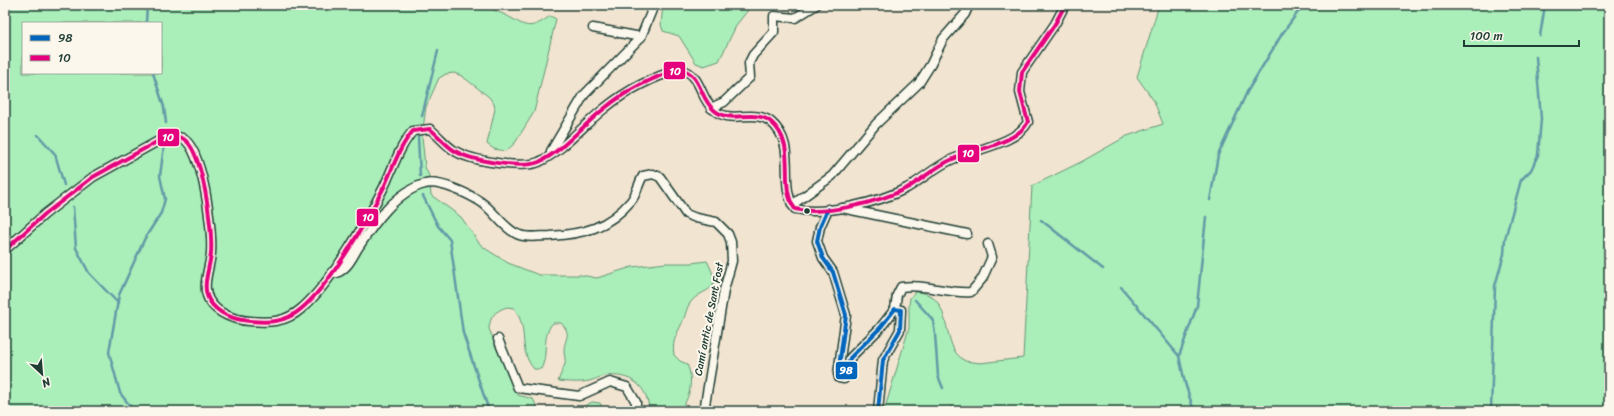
<svg xmlns="http://www.w3.org/2000/svg" width="1614" height="416" font-family="Sriracha,sans-serif">
<rect width="100%" height="100%" fill="#f1e4d0"/>
<filter id="ink" filterUnits="userSpaceOnUse"><feTurbulence type="fractalNoise" baseFrequency=".025" numOctaves="2"/><feDisplacementMap in="SourceGraphic" scale="8" xChannelSelector="R" yChannelSelector="G"/><feConvolveMatrix kernelMatrix="1 2 1 2 8 2 1 2 1" color-interpolation-filters="sRGB"/></filter>
<g filter="url(#ink)">
<g fill="#aaeeb9" stroke="#649676" fill-rule="evenodd">
<path d="M5,5H473C482,7 493,9 501,13C524,23 526,34 550,16L556,19L534,112L515,143L506,151L494,149L487,144L495,109L494,104L489,97L462,76L454,73L446,74L439,78L426,107L422,136L425,167L429,176L431,195L461,217L479,243L486,249L508,263L539,275H581L597,278L632,267L666,263H691L707,261C725,295 704,285 690,303C687,307 686,313 684,318C679,332 671,339 674,355L680,361L687,364C694,380 690,398 680,411H649C648,385 630,373 604,376C599,377 594,380 589,381C580,383 568,382 558,381C560,375 563,370 565,364C566,359 564,356 564,351C564,338 573,335 561,323H553C541,336 549,354 541,369H534C517,349 530,330 514,308L507,307C495,311 490,316 489,329L518,395L533,399L539,411H5ZM23,23H161V73H23Z"/>
<path d="M663,5H752L737,24L719,61L704,66L696,63L679,36L663,31L661,24Z"/>
<path d="M1159,5H1609V411H884L909,328V305L910,298L915,292C948,292 943,328 954,350C956,354 961,358 965,361L980,363L1023,358L1032,186L1081,162L1127,136L1163,124L1154,101L1137,77Z"/>
<path d="M592,402L600,403L604,411H576Z"/>
</g>
<g fill="none" stroke-linecap="round" stroke-linejoin="round">
<g stroke="#639aa6" stroke-width="2.5">
<path d="M146,23L147,5"/>
<path d="M1540,36L1545,5"/>
<path d="M153,73L164,107L166,123"/>
<path d="M422,116L438,51"/>
<path d="M38,135L55,154L64,185"/>
<path d="M418,137L420,176"/>
<path d="M423,196L438,226L450,240L463,333L489,411"/>
<path d="M1210,200L1218,155L1247,92L1282,34L1303,5"/>
<path d="M73,207L76,248L89,273L118,303"/>
<path d="M1041,220L1103,269"/>
<path d="M1121,287L1179,356"/>
<path d="M915,300L933,320L935,334L938,376L943,388"/>
<path d="M951,407L953,411"/>
<path d="M134,411L120,393L109,352L119,295L145,238L161,213L165,199L160,176L164,146"/>
<path d="M1194,411L1185,383L1179,356L1197,306L1206,217"/>
<path d="M1491,411L1495,286L1504,254L1505,239L1521,180L1531,170L1538,155L1541,119L1536,57"/>
</g>
<g stroke="#1f3d34" stroke-width="11">
<g id="street">
<path d="M593,28L641,37"/>
<path d="M711,108L724,102L750,77L749,63L753,55L774,32V16L795,18L816,5"/>
<path d="M551,151L584,95L641,37L654,5"/>
<path d="M792,205L832,176L876,124L919,83L931,64L943,39L965,14L969,5"/>
<path d="M842,208L967,234"/>
<path d="M828,209L820,227L817,241L823,258L833,272L846,315L838,374L839,378L844,379L850,358L880,328L895,309L901,310L900,330L883,360L878,411"/>
<path d="M5,250L45,214L93,177L162,139C169,137 175,135 182,138C203,147 213,231 211,253C210,268 201,286 209,300C217,314 235,320 250,321C270,323 286,322 301,309C331,284 366,222 384,187C393,168 399,147 413,131L430,129C439,136 446,146 455,151C471,161 522,169 539,162C564,150 583,125 605,108C627,90 653,77 680,69C702,74 699,98 714,110C731,125 754,108 771,122C799,146 777,184 795,209C824,216 880,202 907,188C923,179 936,166 953,159C975,149 1016,144 1028,122L1020,92L1022,72L1055,24L1065,5"/>
<path d="M332,272L337,273C348,268 352,258 358,248C373,225 396,191 425,184C439,180 469,194 481,202C494,211 501,225 515,233C525,239 539,236 550,236C584,234 608,228 631,201C637,194 638,184 643,176L653,174L660,177L686,214L696,218L716,222L728,234L731,242L732,261L724,290L704,411"/>
<path d="M895,309L897,295L901,287C924,283 947,294 971,292L982,279L992,257L988,244"/>
<path d="M498,339L518,388L579,396L610,382L627,387L636,402V411"/>
</g>
</g>
<use href="#street" stroke="#fbf7ec" stroke-width="8"/>
<g stroke="#fbf7ec" stroke-width="7">
<path id="bus-1" d="M828,209L820,227L817,241L823,258L833,272L846,315L838,374L839,378L844,379L850,358L880,328L895,309L901,310L900,330L883,360L878,411"/>
</g>
<g stroke="#fbf7ec" stroke-width="7">
<path id="bus-2" d="M5,250L45,214L93,177L162,139C169,137 175,135 182,138C203,147 213,231 211,253C210,268 201,286 209,300C217,314 235,320 250,321C270,323 286,322 301,309C331,284 366,222 384,187C393,168 399,147 413,131L430,129C439,136 446,146 455,151C471,161 522,169 539,162C564,150 583,125 605,108C627,90 653,77 680,69C702,74 699,98 714,110C731,125 754,108 771,122C799,146 777,184 795,209C824,216 880,202 907,188C923,179 936,166 953,159C975,149 1016,144 1028,122L1020,92L1022,72L1055,24L1065,5"/>
</g>
<use href="#bus-1" stroke="#0065bd" stroke-width="4"/>
<use href="#bus-2" stroke="#e5007d" stroke-width="4"/>
</g>
</g>
<circle fill="#1f3d34" stroke="#fbf7ec" stroke-width="1.5" cx="807" cy="211" r="3.5"/>
<g text-anchor="middle" dominant-baseline="central" stroke-width="4" stroke-linejoin="round" paint-order="stroke">
<g font-size="11" fill="#1f3d34" stroke="#fbf7ec">
<text transform="translate(709 319) rotate(-79)">Camí antic de Sant Fost</text>
</g>
</g>
<g stroke="#fbf7ec" stroke-width="1.5">
<rect x="663" y="61" width="23" height="19" rx="4" fill="#e5007d"/>
<rect x="157" y="128" width="23" height="19" rx="4" fill="#e5007d"/>
<rect x="957" y="144" width="23" height="19" rx="4" fill="#e5007d"/>
<rect x="356" y="208" width="23" height="19" rx="4" fill="#e5007d"/>
<rect x="835" y="361" width="23" height="19" rx="4" fill="#0065bd"/>
</g>
<g font-size="11" text-anchor="middle" font-weight="bold" fill="#fff">
<text x="675" y="75">10</text>
<text x="168" y="141">10</text>
<text x="968" y="157">10</text>
<text x="368" y="221">10</text>
<text x="846" y="374">98</text>
</g>
<rect width="1614" height="416" fill="none" stroke="#fbf7ec" stroke-width="20"/>
<rect x="10" y="10" width="1594" height="396" fill="none" stroke="#1f3d34" stroke-width="1.5" filter="url(#ink)"/>
<rect x="22" y="22" width="140" height="52" fill="#fbf7ec" stroke="#a3ada2"/>
<rect x="30" y="35" width="20" height="6" fill="#0065bd" stroke="#a3ada2"/>
<text x="58" y="42" font-size="12" fill="#1f3d34">98</text>
<rect x="30" y="55" width="20" height="6" fill="#e5007d" stroke="#a3ada2"/>
<text x="58" y="62" font-size="12" fill="#1f3d34">10</text>
<g transform="translate(42 374) rotate(154)" stroke="#fbf7ec" stroke-width="3" paint-order="stroke">
<path d="M0-3L7 15L0 10L-7 15Z" fill="#1f3d34"/>
<text y="-6" font-size="11" font-weight="bold" text-anchor="middle" fill="#1f3d34">N</text>
</g>
<path d="M1464 40v6h115v-6" fill="none" stroke="#1f3d34" stroke-width="2"/>
<text x="1470" y="40" font-size="12" fill="#1f3d34" stroke="#fbf7ec" stroke-width="3" paint-order="stroke">100 m</text>
</svg>
